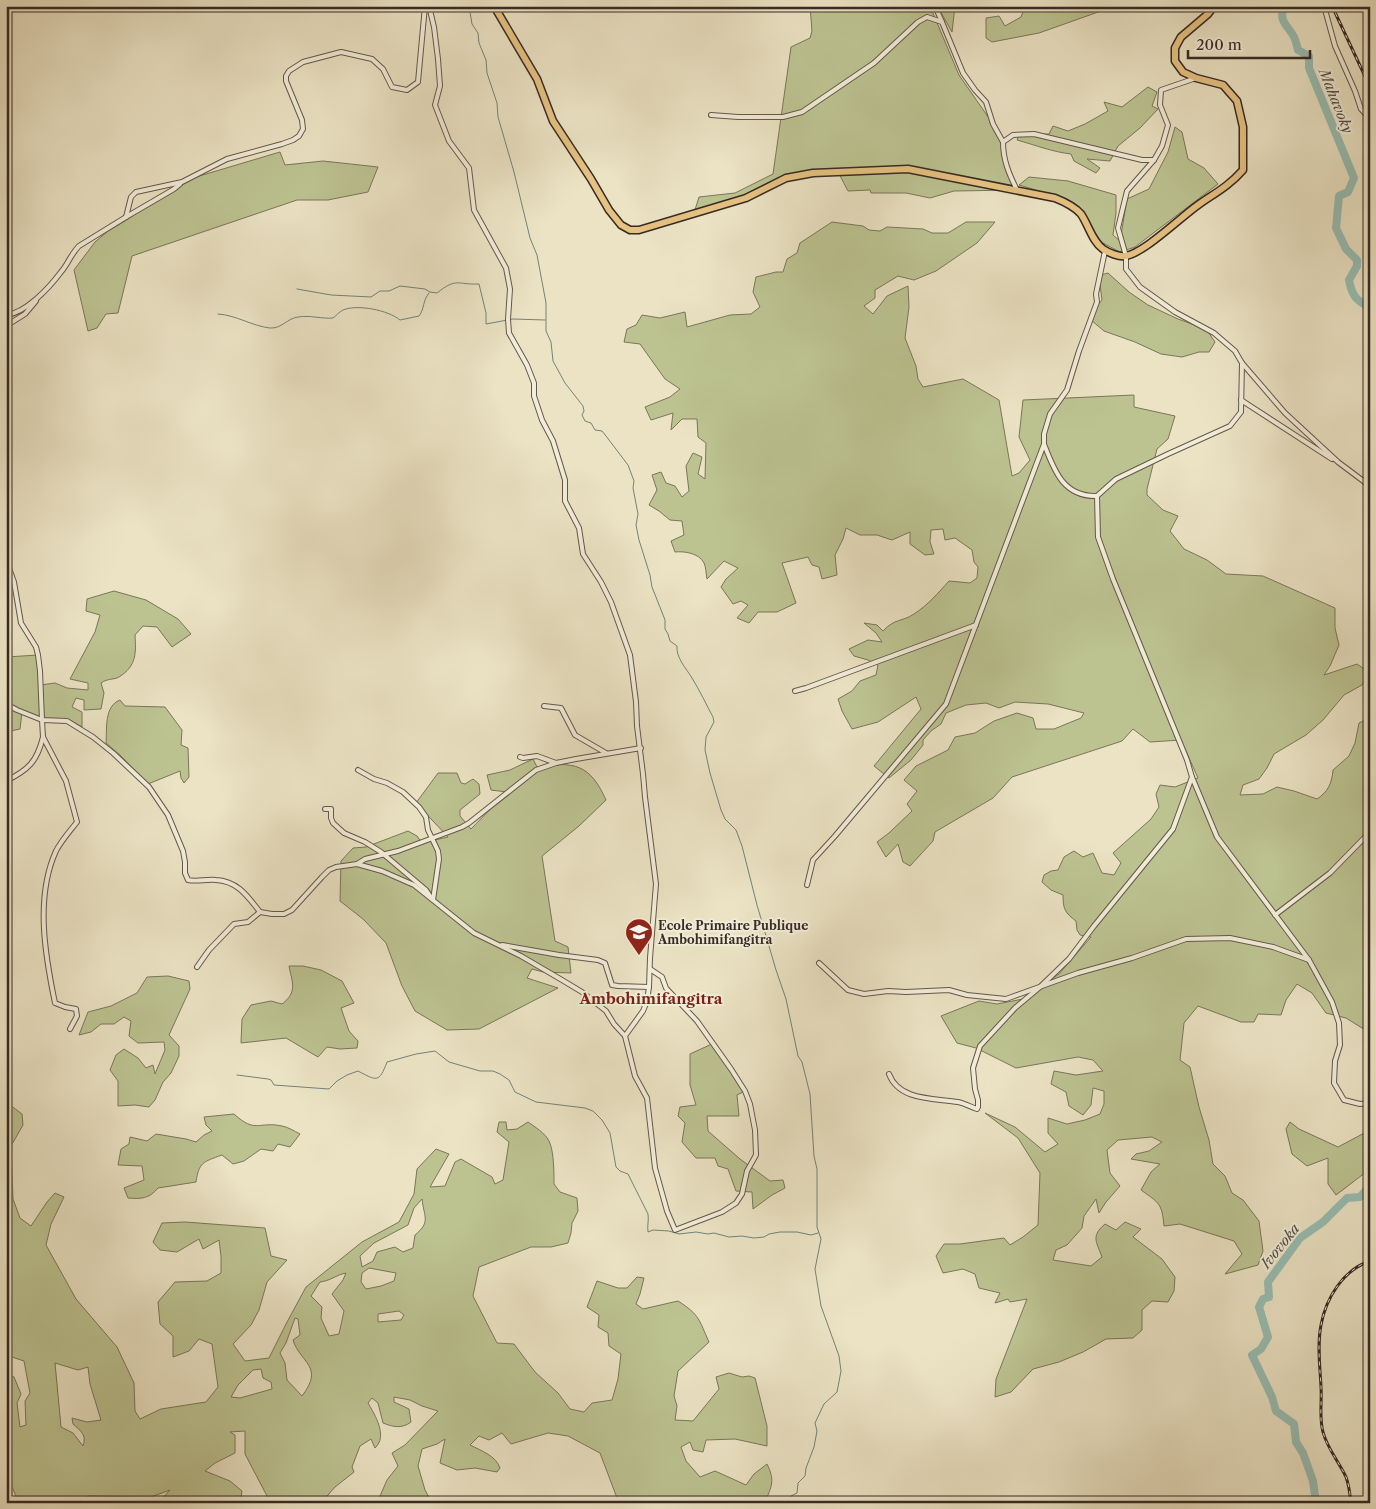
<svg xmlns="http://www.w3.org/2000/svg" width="1376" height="1509" font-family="'Libre Caslon Text',serif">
<rect width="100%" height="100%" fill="#ebe3c4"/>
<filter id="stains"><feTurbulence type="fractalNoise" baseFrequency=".004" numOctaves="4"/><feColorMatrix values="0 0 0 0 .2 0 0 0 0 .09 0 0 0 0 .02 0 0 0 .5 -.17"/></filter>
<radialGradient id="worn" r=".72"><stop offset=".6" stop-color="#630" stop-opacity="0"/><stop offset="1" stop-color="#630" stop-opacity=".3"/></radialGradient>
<g fill="#bcc391" stroke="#7a765a" fill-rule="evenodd">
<path d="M810,6H930L959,75L993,124L1003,142L1008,172L1018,190L954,191L930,198L906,193H871L870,190L848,191L838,172L813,173L694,213L699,197L735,193L773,174L791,47L810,38L812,31Z"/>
<path d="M937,6H955L952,32L939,9Z"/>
<path d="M1025,6H1103L1101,11L1039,33L992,42L986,38V18L999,16L1005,26L1021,17Z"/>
<path d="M1148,87L1157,92L1152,106L1158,109L1140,128L1118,146L1110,161L1087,159L1100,168L1096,173L1074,161L1071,154C1053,152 1035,145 1017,140L1019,135L1049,134L1053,126L1068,131L1085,124L1108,111L1104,102L1122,107Z"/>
<path d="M1175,127L1182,132L1188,159L1204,168L1218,184L1135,247L1120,252L1101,242L1082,211L1069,200L1019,185L1029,177L1068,181L1116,195V213L1113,235L1120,241L1127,199L1149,189L1168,152Z"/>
<path d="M280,152L285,165L323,161L378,167L368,192L328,200H297L132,256L118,313L106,314L97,328L88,331L74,270L95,242L108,231L125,221L154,201L196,177Z"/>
<path d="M832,222L863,226L869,230L880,231L887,227L923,229L932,233H948L966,222H995L977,243L936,271L914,280L898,276L875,290V298L864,306L873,314L887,296L908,286L909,307L905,338L916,366L918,379L923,387L963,379L999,400L1012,476L1019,473L1030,460L1019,437L1023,400L1134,395V407L1175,416L1168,439L1157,449L1147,489V495L1163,510L1178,516L1170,531L1184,549L1207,560L1226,574L1263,576L1335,608V628L1339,645L1330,666L1324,675L1357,664L1370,673L1362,685L1344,695L1323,720L1306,735L1274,754L1267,768L1259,779L1243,785L1240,795L1263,794L1277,787L1294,791L1317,799C1328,792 1332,783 1333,770L1349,756L1355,743L1359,723L1370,718V1029L1362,1028L1346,1018L1326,1013L1312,993L1297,984L1286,1000L1281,1015L1258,1014L1254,1022H1241L1198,1006L1184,1023L1180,1060L1190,1067L1199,1107L1209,1140L1213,1164L1225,1176L1232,1193L1243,1200L1259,1221L1263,1251L1258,1265L1225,1274L1242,1254L1234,1241L1180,1224L1164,1226C1162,1203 1159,1203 1141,1190L1151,1172L1160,1164L1131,1159L1136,1154L1149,1151L1162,1142L1152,1137L1118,1140L1107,1150L1110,1173L1120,1186L1106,1202L1099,1213L1096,1199L1084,1216L1082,1228L1067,1245L1056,1250L1053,1260L1091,1266L1102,1257C1096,1241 1091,1236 1105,1224L1116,1230L1125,1222L1141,1229L1133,1237L1162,1259L1175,1277L1174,1291L1168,1302L1152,1301L1142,1310V1330L1133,1338L1106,1339L1083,1352L1059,1362L1033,1369L1011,1392L995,1397L996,1379L1027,1299L1010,1302L1008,1299L995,1303L1000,1293L979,1288L975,1274L963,1269L943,1273L936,1256L944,1244H960L1004,1238L1010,1245L1023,1237L1038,1225L1040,1173L1018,1138L985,1113L1015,1127L1045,1152L1058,1144L1048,1133V1118L1067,1124L1085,1120L1100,1114L1104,1104V1091L1093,1088L1091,1105L1083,1115L1069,1106L1066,1092L1051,1084L1054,1071L1076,1075L1103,1071L1093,1060L1078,1057L1016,1068L976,1048L957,1043L941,1016L979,1001L997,1004L1023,999L1059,974L1091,937L1080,935L1077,930L1076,921C1065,913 1063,909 1063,895L1051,890L1042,882L1044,875L1051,871L1058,870L1064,857L1074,851L1083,857L1093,853L1102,873L1114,875L1121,863L1113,853L1151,819L1159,807L1156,794L1160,785L1175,787L1198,778L1181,740L1150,742L1133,729L1122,741L1012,777L993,798L935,832L933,841L910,866L903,862L898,844L886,857L877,842L889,833L912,811L907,804L917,791L904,780L916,766L948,750L955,737L975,733L994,721L1017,713L1033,718L1036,729H1054L1081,718L1084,713L1048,704L1015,702L999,708L986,703L966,705L946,713L941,724L931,731L923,740V745L911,760L889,778L874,766L921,709L916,697L878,722L852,729L842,711L838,699L852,691L860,681L876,675L878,665L868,660L854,656L849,649L868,640L882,642L876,633L864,623L877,625L883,631C895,618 902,622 914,614C928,605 938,593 949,581L970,583L977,578L978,567L974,562L972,550L955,538L945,540L943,529L931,530L930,542L934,554L925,555L910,544V532L892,540L877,535H860L846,528L843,539L835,555L837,575L822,579L819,567L812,565L808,557L782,563L796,603L777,612H758L749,623L737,618L748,605L741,601L733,604L721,587L726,579L738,568L724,561L707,579C706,574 706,567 704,563C699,553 684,551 675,552L671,541L684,535L682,521L670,520L659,511L649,505L657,490L652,475L661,472L666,483L675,486L682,497L689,491L686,466L693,453L702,457L698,474L705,479L706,443L698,437L697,419H682L671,430L673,413L651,420L645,407L670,397L680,389L665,379L640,344L624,342L627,329L636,325L642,315L660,318L685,312L687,327L730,315L751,314L760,307L753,292L756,277L776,272H783L787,259L797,253L800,243Z"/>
<path d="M1108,273L1129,292L1148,305L1178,319L1206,329L1215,342L1209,352H1199L1182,357L1161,354L1135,342L1104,331L1091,320L1097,306L1102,300L1100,285L1101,275Z"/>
<path d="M114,591L146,600L178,619L191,634L172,647L157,627L143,626L135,635C136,652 137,666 119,677C114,680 108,678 101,683L104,693L101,709L84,710V700L76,698L72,707L82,712V727L70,720H48L22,712L20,729L6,732V657L38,655L40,685L55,683L67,688L88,690V683L70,679L95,632L100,615L86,611L87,599Z"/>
<path d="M120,700L125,706L165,707L182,730L181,745L188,748L189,777L184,783L181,778L180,771L148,784L121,756L106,743C107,729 104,706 120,700Z"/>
<path d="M533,759L537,767C574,761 590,764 606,800L579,826L542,856L555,941L568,947L571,973L543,972L532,969L527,978L558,988L479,1029L447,1030L415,1011L402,986L386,943L363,919L340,901L341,861L353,848L366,847L408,831L417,836L422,843L448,837L416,803L438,773H457L461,783L465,784L473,779L479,784L480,794L460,810V816L471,829L507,792L491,790L487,775L510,770Z"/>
<path d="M289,966H303L321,970L342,981L354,1003L341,1008L349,1031L358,1041L357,1048L340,1049L327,1047L318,1057L286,1038L241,1043L242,1019L251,1005L271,1001L282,1004C298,992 292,982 289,966Z"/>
<path d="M168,976L189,981L190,989L169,1035L179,1046V1056L171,1073L163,1082L155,1100L149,1107L135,1105L118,1106V1081L110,1070L116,1055L124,1049L138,1058L146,1068L153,1065L155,1074L165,1050L164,1042L138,1043L129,1036L131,1021L124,1017L114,1024H101L91,1032L79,1035L88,1012L111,1006L137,993L147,977Z"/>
<path d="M714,1043L745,1091L737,1095L739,1116H707L708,1131L740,1159L770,1181L783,1180L785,1188L772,1195L753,1209L752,1192L736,1191L728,1169L718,1166L715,1158H696L682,1142L685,1123L678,1116L680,1107L696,1105L690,1085V1054Z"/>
<path d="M6,1102L22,1114L23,1125L11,1146L13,1199L20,1218L31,1226L47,1202L55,1193L64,1197L51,1224L46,1245L76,1299L117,1347L134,1383L135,1411L140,1419L161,1409L206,1402L218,1387L212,1344L199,1339L189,1351L173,1357V1336L160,1324L158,1302L175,1282L207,1281L221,1273V1256L219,1240L203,1249L199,1239L177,1252L160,1250L153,1242L162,1223L185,1222L265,1228L271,1256L287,1260L267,1282L259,1310L251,1325L233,1344L245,1361L269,1358L286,1324L306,1287L362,1242L399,1222L414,1194L417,1169L436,1149L449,1154L430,1187L445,1186L455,1162L461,1159L492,1177L495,1184L503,1180L509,1142L497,1132L499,1122H506L507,1130L517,1129L528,1122C535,1127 545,1133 549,1141C554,1151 554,1173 554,1184L560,1192L577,1198L578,1211L572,1223L571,1233L568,1243L551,1247H531L479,1267L473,1296L497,1343L514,1344L535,1372L558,1393L570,1409L584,1412L592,1403L612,1400L618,1379L621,1354L609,1346L608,1333L598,1327L599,1315L587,1307L597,1281L618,1288H627L637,1277L644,1278L640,1294L636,1304L643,1309L678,1301C700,1315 699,1320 709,1342L678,1371L674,1396L677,1406L675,1420L693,1421L719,1389L716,1377L729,1373L742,1377L749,1376L755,1378L767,1426V1446L735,1439L706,1440L703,1452L693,1450L690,1442L681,1447L686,1461L700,1477L715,1471L746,1485L754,1474L767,1464C775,1480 772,1486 765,1502L751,1498L746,1503H622L617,1498L600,1453L568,1436L548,1433L511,1444L502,1433L489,1440L479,1436L470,1445C482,1451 496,1456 500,1468L497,1472L475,1468L457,1470L440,1463L445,1439L437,1444L422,1449L418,1466L425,1490L432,1503H377L387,1480L398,1466L392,1453L405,1445L438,1411L422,1406L410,1400L394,1397V1402L409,1409L411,1422C402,1429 393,1427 383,1423L378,1403L372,1398L368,1403C375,1415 388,1436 375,1448L371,1439L360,1446L352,1467L354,1472L335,1487L321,1503H269L267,1496L245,1454V1431L230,1432L235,1435V1453L215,1463L205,1471L230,1481L242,1491L240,1503H158L170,1490L151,1497L88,1496L81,1503H19L6,1473V1373L14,1377L21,1394L17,1403L20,1427L26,1425L25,1401L30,1393L24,1361L6,1355ZM422,1199C424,1217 431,1222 415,1235L413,1248L403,1252L395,1247L377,1252L373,1261L362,1267L360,1256L374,1243L408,1225L414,1208ZM369,1268L396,1273L394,1281L381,1286L366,1289L361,1282L362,1273ZM346,1273L343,1280L332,1294L344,1311L339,1334L329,1336L321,1318L322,1307L311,1296L320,1282C330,1281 336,1275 346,1273ZM399,1311L404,1315L401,1320L378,1322V1314ZM295,1318L298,1319L300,1335L293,1340C300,1363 325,1366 302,1396L287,1380L285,1363L280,1353L286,1343ZM55,1363L78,1370L88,1367L90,1384L101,1420L87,1422L72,1418L73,1424C81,1431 87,1435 83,1446L73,1433L61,1427ZM261,1369L263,1378L271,1382L272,1389L240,1398L231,1397L238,1385L253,1370Z"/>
<path d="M234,1114C256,1134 258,1121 282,1126C288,1127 294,1131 300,1134L290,1147L278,1144L273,1151L261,1149L244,1161L233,1164L222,1155C203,1162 199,1162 196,1182L158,1188C149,1199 141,1199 128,1198L124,1188L144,1180L142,1166L118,1165L121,1149L129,1144L130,1137L147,1141L156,1134L186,1139L196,1142L204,1135L212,1131L206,1125L204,1117Z"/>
<path d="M1290,1122L1299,1129L1338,1147L1370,1130V1169L1336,1195L1328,1184V1158L1307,1166L1292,1154L1286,1129Z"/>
</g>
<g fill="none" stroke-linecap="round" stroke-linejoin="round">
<g stroke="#71837a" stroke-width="1">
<path d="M469,6L472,24L478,33L479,43L486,60L487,73L497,103L498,117L514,172L530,238L537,255L546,303V331L551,342L553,361L565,383L583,406L584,411L582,415L585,421L591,423L595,430L602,431L606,436L628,465L634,481L633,488L638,514L636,525L639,540L650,575L652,587L665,620V629L668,634L670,641L677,646C676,658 686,668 692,678C700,691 706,704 713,717L714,722L706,737L705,750L710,773L721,810L725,819L736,830L742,846L757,905L776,970L786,999L798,1056L802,1062L810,1094L814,1156L817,1169V1227L821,1239L815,1269L821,1306L839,1356L841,1371L837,1392L824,1404L815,1423L817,1431L814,1447L806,1468L805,1476L798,1483L797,1493L791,1496L785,1503"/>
<path d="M297,289L331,295L371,297L380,291H389L400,286L425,289L430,292L437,293C457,277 457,285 479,284L486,313V324L513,319L545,320"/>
<path d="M218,314C236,315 252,326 270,328C281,329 288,318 298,317C310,315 322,319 333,318C336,316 339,312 343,310C357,304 388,310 400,320L419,316C425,308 422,302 429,293"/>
<path d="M237,1075L268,1079L271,1080L274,1085L329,1089L337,1081L347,1075L358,1071C377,1081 379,1083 387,1062L416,1054L435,1051L449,1062L480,1071H493L500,1074L509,1080L515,1092L536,1102L585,1108L593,1111L602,1120L610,1133L616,1167L620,1171L628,1174L648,1214C649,1221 647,1225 648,1232L653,1230L669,1231L679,1234L696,1232L708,1234L714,1233L729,1237L742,1236L754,1238L764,1237L769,1234L780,1232H797L811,1235L818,1233"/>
</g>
<g stroke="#98beb3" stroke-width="8">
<path d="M1284,6C1278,22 1288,25 1294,37C1296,41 1297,46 1298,50L1309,56V68L1354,178L1348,192L1339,196L1336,228L1346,249L1357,260V266L1349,280C1352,296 1356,300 1370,308"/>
<path d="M1316,1503L1313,1481L1303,1453L1296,1442L1294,1424L1276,1411L1272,1397L1252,1355L1261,1349L1268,1337L1259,1307L1263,1299L1269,1297L1268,1282L1300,1238L1323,1222L1347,1198L1360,1197L1370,1186"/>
</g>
<g stroke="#64584c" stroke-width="6">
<g id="minor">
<path d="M935,6L942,22"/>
<path d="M1324,6L1335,46L1355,91L1361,109L1370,119"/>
<path d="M711,115L738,117H783L802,112L874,63L918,22L927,17L942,22L963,73L975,90L986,102L993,124L1003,142"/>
<path d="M1017,190C1009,174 1003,160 1003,142L1013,135L1034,134L1142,160H1154"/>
<path d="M126,217L131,197L136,192L182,182L227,159L282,144L293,140L299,136L303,129L302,120L286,81V76L289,71L303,62L341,52L372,59L383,69L392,87L407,90L418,82L425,6"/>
<path d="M6,315C26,313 49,288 61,272C68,264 71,254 79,246L126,217L174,189L180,184"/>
<path d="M6,328L9,324L25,314L36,301"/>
<path d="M1242,363L1285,413L1338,462L1370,486"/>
<path d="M1241,400L1332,459"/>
<path d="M1044,444C1054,470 1063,497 1097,496"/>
<path d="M6,560L14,582L21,623L36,647L38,655L40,671L42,720L67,721L93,737L113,753L149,787L168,815L183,851L185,862V873L188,880C197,882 206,879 216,880C238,881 248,897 260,912L272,914H284L292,910L322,877L329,870L336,867L357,864L382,871L414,885L474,933L521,956L562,980L582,992L606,1011L614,1024L625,1036L643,1011L647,1001L649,987L650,958L656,884L645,797L643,774L637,726L636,702L630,655L611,602L601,582L583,554L579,528L565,501V480L553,441L542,420L534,396V383L527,365L509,333L508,319L510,289L506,268L474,210L469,168L449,141L435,105L440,86L438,59L434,27L429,6"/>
<path d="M795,691L806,688L976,625"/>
<path d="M6,704L17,710L42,720L43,737L66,781L77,822C70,831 61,841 56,851C35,897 45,955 55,1003L65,1007L76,1009L77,1016L70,1029"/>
<path d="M544,706L561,708L575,735L606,753"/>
<path d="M520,757L523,758L537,756L556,763"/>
<path d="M358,770L374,779L387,783L403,792L419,807L426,817L428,830L438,851L439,859L433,900"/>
<path d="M1192,777L1217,837L1309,960L1332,1002L1339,1023L1340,1045L1335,1061L1334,1083L1344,1100L1360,1104L1370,1103"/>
<path d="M6,781C28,770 37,762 43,737"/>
<path d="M325,809H331V818L333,823L344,833L365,842L381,852L426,890L430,896"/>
<path d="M357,864L365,859L398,851L462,827L469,823L536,770L556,763L576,759L641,748"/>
<path d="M807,885L813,860L835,836L946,704L1044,444V434L1050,414L1067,390L1079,351L1097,302L1096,294L1105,251"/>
<path d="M1275,915L1330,873L1370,832"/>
<path d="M502,945L559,955L598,960L605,963L612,985L618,986L649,987"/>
<path d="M819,963L848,990L864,994L888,991L906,992L949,990L967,995L1006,999L1078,973L1132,958L1186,939L1230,938L1273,947L1309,960"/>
<path d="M197,967L209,950L234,924L248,922L260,912"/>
<path d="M625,1036L635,1076L647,1098L655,1168L667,1211L675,1230L722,1212L736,1203L742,1194L747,1171L756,1155L755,1130L750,1104L745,1091L731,1069L697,1021L666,988L662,977L650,969"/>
<path d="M889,1074C899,1101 934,1098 958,1102C964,1103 971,1107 977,1109L978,1107V1100L975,1089L973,1068L980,1046L1015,1008L1040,987L1069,959L1094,926L1173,829L1192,777L1187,760L1113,579L1098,537L1097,496L1116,479L1168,454L1230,426L1241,412L1242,363L1235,351L1214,333L1175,312L1140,287L1126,269V256L1118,228L1127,191L1154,160L1162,146L1168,125L1160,105L1161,90L1196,78"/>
</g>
</g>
<g stroke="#372a24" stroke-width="9">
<path id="primary" d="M494,6L537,79L553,121L591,179L609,210L621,225L630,230H639L746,198L786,178L813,173L908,169L1055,198C1065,202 1074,206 1081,214C1089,226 1092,241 1103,249C1109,253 1119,257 1125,256C1143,254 1181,217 1198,205C1215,193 1228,187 1243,170V127L1237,101L1223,85L1196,78L1183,72L1175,61V48L1181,37L1208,14L1214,6"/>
</g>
<use href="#minor" stroke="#f2edd9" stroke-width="4"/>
<use href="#primary" stroke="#e6c282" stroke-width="6"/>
<g stroke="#372a24" stroke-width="3">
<g id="rail">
<path d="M1332,6L1370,87"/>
<path d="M1351,1503C1350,1494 1349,1485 1346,1477C1339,1462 1327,1448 1323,1432C1319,1418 1322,1402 1321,1387C1320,1367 1317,1345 1321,1325C1326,1298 1343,1270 1370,1261"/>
</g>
</g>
<use href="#rail" stroke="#f2edd9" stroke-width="1" stroke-dasharray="4" stroke-linecap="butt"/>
</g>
<defs>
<g id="school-pin" transform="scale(1.4375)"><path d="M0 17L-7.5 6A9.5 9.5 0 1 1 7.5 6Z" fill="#8f2418" stroke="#f2edd9"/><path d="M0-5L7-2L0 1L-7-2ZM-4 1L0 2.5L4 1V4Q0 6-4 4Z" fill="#fff"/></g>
</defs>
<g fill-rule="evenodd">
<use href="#school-pin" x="639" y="932"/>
</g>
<g text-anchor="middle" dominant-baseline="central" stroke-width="4" stroke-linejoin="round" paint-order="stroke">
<g font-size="12" font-weight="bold" fill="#372a24" stroke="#f2edd9" text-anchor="start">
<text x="658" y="925">Ecole Primaire Publique<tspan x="658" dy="14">Ambohimifangitra</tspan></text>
</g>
<g font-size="14" font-style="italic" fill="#4f4f48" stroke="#f2edd9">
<text transform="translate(1336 101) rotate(68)">Mahavoky</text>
<text transform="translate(1280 1246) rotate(-51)">Ivovoka</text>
</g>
<g font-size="15" font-weight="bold" fill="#7a1f14" stroke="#f2edd9">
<text x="651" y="998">Ambohimifangitra</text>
</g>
</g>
<rect width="1376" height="1509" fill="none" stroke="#ebe3c4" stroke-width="25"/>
<rect x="8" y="8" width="1361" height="1494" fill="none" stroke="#372a24" stroke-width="2.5"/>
<rect x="12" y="12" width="1351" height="1484" fill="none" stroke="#372a24"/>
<path d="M1188 50v8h122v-8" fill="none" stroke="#372a24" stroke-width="2.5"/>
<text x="1196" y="50" font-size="15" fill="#372a24" stroke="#f2edd9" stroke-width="4" paint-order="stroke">200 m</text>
<rect width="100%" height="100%" filter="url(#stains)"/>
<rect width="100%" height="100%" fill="url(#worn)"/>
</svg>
